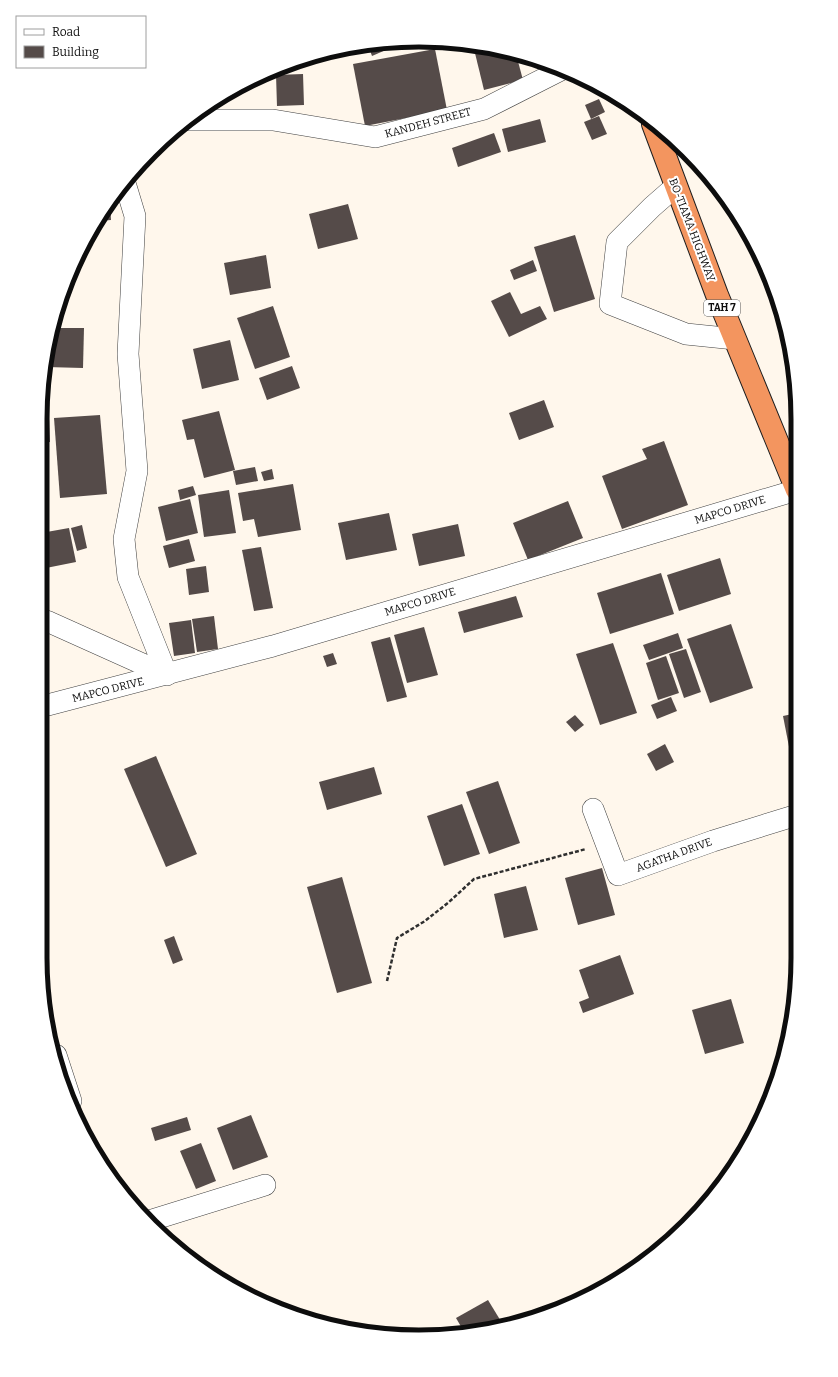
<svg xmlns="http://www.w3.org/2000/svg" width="838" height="1377" font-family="Bitter,serif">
<rect width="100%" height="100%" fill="#fff7ec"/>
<g fill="#554b49">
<path d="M393,43L395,46L372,56L368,45Z"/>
<path d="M473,45L493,47L516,54L523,80L484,90Z"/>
<path d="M435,49L447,110L365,126L353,64Z"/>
<path d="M303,74L304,105L277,106L276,75Z"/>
<path d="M599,99L605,112L591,119L585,105Z"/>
<path d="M599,116L607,134L592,140L584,122Z"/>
<path d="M540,119L546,142L508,152L502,129Z"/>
<path d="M494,133L501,152L458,167L452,148Z"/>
<path d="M110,201L111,220L98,221L104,208Z"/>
<path d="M348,204L358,239L318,249L309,214Z"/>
<path d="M575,235L595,299L554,312L534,247Z"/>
<path d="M266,255L271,288L230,295L224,263Z"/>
<path d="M533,260L537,271L514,280L510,270Z"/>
<path d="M510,292L521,314L540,306L547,319L509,337L491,301Z"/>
<path d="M273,306L290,357L255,369L237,318Z"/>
<path d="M54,328H84L83,368L46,367Z"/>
<path d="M230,340L239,380L202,389L193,349Z"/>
<path d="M292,366L300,388L267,400L259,378Z"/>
<path d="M544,400L554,427L519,440L509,413Z"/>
<path d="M219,411L235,470L204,478L194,439L187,440L182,420Z"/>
<path d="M41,414H49L50,442L41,443Z"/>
<path d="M100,415L107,494L60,498L54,418Z"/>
<path d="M664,441L688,505L622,529L602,476L647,459L642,449Z"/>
<path d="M255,467L258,481L236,485L233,471Z"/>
<path d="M272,469L274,479L264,481L261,472Z"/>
<path d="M293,484L301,530L258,537L254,519L243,521L238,493Z"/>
<path d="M193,486L196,495L180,500L178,490Z"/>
<path d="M229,490L236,533L204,537L198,495Z"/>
<path d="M190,499L198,533L166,541L158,507Z"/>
<path d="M568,501L583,538L528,560L513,523Z"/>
<path d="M389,513L397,550L346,560L338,523Z"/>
<path d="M458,524L465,556L419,566L412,534Z"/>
<path d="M82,525L87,548L77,551L71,528Z"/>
<path d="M69,528L76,562L41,569V533Z"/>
<path d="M189,539L195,561L169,568L163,546Z"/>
<path d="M261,547L273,608L254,611L242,550Z"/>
<path d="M720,558L731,594L679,611L667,575Z"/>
<path d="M206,566L209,592L189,595L186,569Z"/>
<path d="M661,573L674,614L610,634L597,593Z"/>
<path d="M516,596L523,617L464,633L458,612Z"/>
<path d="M214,616L218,649L197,652L192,619Z"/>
<path d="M191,620L195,653L174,656L169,623Z"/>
<path d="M731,624L753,688L710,703L687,639Z"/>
<path d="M424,627L438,675L407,683L394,635Z"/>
<path d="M678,633L683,648L649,660L643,645Z"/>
<path d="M390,637L407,697L387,702L371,642Z"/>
<path d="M613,643L637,713L600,725L576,654Z"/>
<path d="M686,649L701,692L684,698L669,654Z"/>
<path d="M333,653L337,664L327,667L323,656Z"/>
<path d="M666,656L679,693L658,700L646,663Z"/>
<path d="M671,697L677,711L657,719L651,705Z"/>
<path d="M797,713V761L792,762L783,716Z"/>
<path d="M575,715L584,725L575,732L566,722Z"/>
<path d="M665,744L674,762L656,771L647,754Z"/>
<path d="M156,756L197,854L166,867L124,769Z"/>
<path d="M374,767L382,794L327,810L319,782Z"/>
<path d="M498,781L520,843L489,854L466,792Z"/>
<path d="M462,804L480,854L444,866L427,816Z"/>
<path d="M602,868L615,915L578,925L565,878Z"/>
<path d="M342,877L372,983L337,993L307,887Z"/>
<path d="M526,886L538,930L504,938L494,894Z"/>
<path d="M174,936L183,960L173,964L164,940Z"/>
<path d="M620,955L634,994L583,1013L579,1002L589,998L579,970Z"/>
<path d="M731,999L744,1043L705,1054L692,1010Z"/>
<path d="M251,1115L268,1157L233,1170L217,1128Z"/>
<path d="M187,1117L191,1130L155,1141L151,1128Z"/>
<path d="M201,1143L216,1181L196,1189L180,1151Z"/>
<path d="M200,1260L205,1270L196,1262Z"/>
<path d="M488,1300L502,1323L463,1330L456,1318Z"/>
</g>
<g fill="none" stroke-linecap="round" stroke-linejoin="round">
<g stroke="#404040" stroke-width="22">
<g id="minor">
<path d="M189,120H273L375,137L484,109L563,69"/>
<path d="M676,186L652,207L617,242L610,304L686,334L735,339"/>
<path d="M40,619L49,622L167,675L128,577L124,539L137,471L128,354L135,216L125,183"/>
<path d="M40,707L273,646L797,490"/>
<path d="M593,809L618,875L713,841L797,815"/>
<path d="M56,1055L71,1101"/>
<path d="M152,1220L265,1185"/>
</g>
</g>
<g stroke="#1e1e1e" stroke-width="24">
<path id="trunk" d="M653,124L717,295L797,490"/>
</g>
<path stroke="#2f2f2f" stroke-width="2.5" stroke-dasharray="4 2" stroke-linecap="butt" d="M387,981L397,938L425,921L449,902L474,879L586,849"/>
<use href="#minor" stroke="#fff" stroke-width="21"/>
<use href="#trunk" stroke="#f3955f" stroke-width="22"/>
</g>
<g text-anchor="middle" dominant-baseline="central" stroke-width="4" stroke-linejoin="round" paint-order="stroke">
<rect fill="#fff" stroke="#565656" stroke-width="1" x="704" y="300" width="36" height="16" rx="3"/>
<g font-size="10" font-weight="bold" fill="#0d0d0d">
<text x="722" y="308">TAH 7</text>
</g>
<g font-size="11" fill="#0d0d0d" stroke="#fff">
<text transform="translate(428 123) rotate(-15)">KANDEH STREET</text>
<text transform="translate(692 230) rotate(69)">BO-TIAMA HIGHWAY</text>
<text transform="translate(730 510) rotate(-17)">MAPCO DRIVE</text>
<text transform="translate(420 602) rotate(-17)">MAPCO DRIVE</text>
<text transform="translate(108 690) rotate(-14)">MAPCO DRIVE</text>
<text transform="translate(674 855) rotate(-20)">AGATHA DRIVE</text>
</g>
</g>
<path d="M0 0H838V1377H0ZM419 47H419A372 372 0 0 1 791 419V958A372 372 0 0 1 419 1330H419A372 372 0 0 1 47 958V419A372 372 0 0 1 419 47Z" fill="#fff" fill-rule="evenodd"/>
<path fill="none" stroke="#0d0d0d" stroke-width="5" d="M419 47H419A372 372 0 0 1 791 419V958A372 372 0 0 1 419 1330H419A372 372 0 0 1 47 958V419A372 372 0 0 1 419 47Z"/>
<rect x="16" y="16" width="130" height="52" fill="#ffffff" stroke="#9e9e9e"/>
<rect x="24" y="29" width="20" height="6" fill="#ffffff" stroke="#9e9e9e"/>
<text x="52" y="36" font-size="12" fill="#0d0d0d">Road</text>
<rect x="24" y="46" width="20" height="12" fill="#554b49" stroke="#9e9e9e"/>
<text x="52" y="56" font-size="12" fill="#0d0d0d">Building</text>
</svg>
